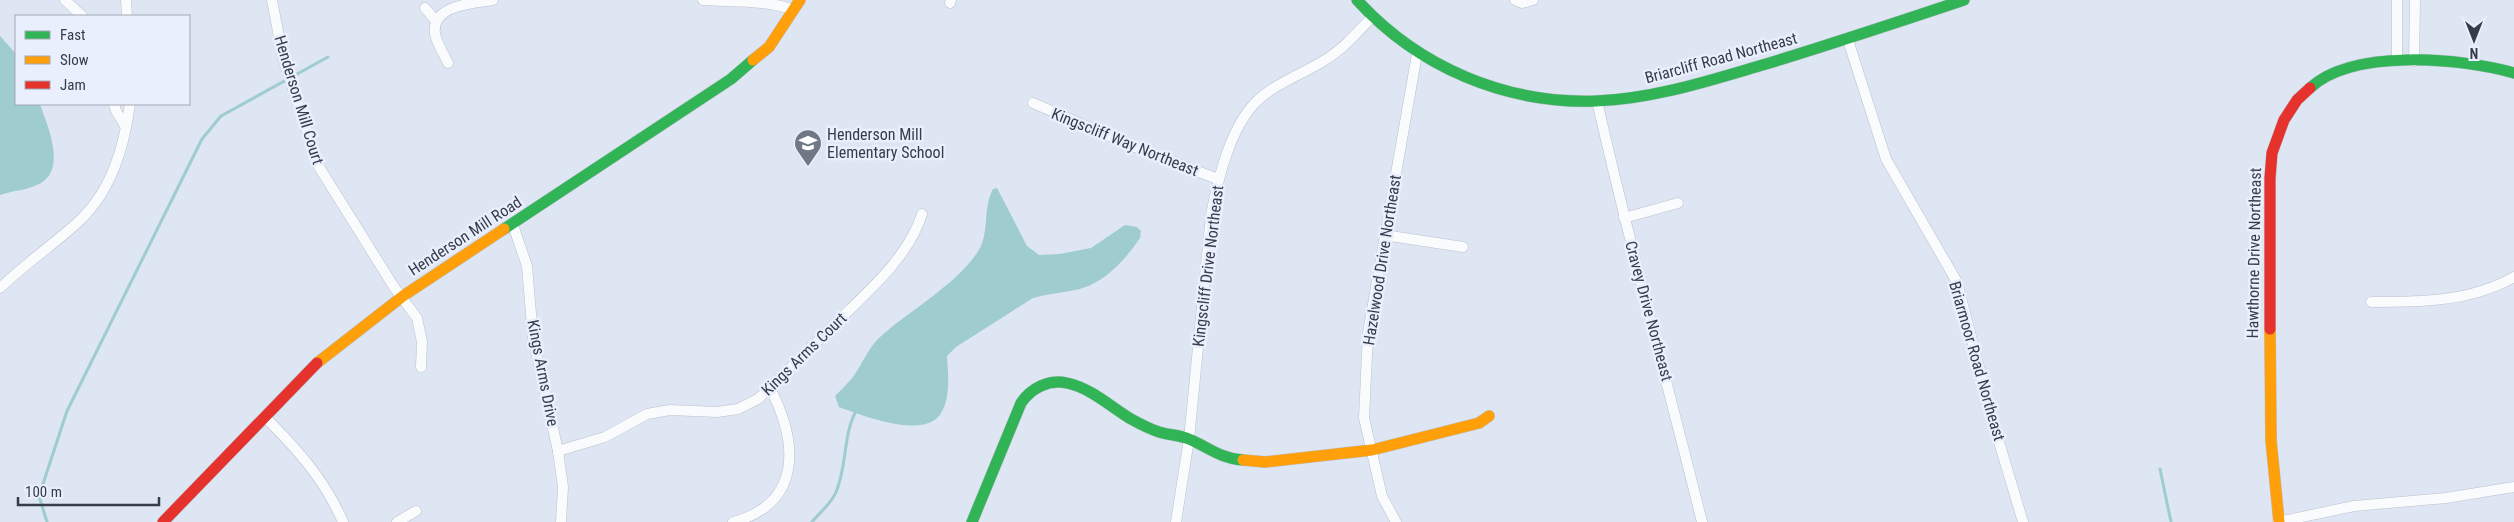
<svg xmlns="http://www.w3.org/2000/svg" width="2514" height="522" font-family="'Roboto Condensed',sans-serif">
<rect width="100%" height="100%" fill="#dee5f3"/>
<g fill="#9fcccf">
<path d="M0,36L16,54V104H40C47,125 67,168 41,183C27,191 13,190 0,195Z"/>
<path d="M997,188L1027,246L1039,255L1060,254L1091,248L1125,225L1137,227L1141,231L1140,238C1125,260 1103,285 1075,290C1060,293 1047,294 1033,298L956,347L947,356C948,374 952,405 936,419C915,436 861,415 839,407L835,396C841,390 847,384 853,377C862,365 867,350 878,339C908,311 960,283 980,248C989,232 983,207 993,189Z"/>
</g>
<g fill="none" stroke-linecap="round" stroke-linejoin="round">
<g stroke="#9fcccf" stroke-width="3">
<path d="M2160,469L2171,522"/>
<path d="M47,522L39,496L67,411L202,139L221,116L328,57"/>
<path d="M812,522C819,513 832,503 836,492C847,467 843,437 855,413"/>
</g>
<g stroke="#bbc1cd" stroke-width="11">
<g id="street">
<path d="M65,0L82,16"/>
<path d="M126,0L127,16"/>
<path d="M272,0L283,58L319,167L394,287L417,318L422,342L421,367"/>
<path d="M703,0C729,2 771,0 793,10"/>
<path d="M1515,0L1522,3L1533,0"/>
<path d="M950,3L951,0"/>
<path d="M425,8L436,21"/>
<path d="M1848,40L1886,159L1957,282L1993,422L2023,522"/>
<path d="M2397,60V0"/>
<path d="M2414,61L2415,0"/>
<path d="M448,63C444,54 437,44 435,34C431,5 473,3 493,0"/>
<path d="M1597,101C1629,242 1667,382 1702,522"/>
<path d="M1033,103L1151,154L1218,179"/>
<path d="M114,104L116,111L126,127"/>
<path d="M1624,218L1678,203"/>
<path d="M513,225L527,266L533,338L558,451L563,487L561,522"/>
<path d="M1384,235L1463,247"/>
<path d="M0,288C24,265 51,246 76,224C111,193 124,148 130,104"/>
<path d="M2371,302C2420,302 2470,302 2514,277"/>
<path d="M265,417C297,449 325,480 343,522"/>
<path d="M558,451L605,437L647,414L670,410L717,412L738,409L758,399C783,375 808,351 832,327C865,294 908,259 922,214"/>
<path d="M397,522L416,511"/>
<path d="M733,522C803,503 798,442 770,388"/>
<path d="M1176,522L1189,439L1211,215C1218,179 1230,128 1256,102C1275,83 1303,74 1325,60C1343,49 1357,33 1371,18"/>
<path d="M1396,522L1382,496L1364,418L1368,333L1417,54"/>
<path d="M2278,522L2354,506L2446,498L2514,487"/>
</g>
</g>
<g stroke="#bbc1cd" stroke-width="12">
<g id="fast">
<path d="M1357,0C1418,67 1505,104 1596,101C1654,99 1711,80 1766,64C1832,44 1898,22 1964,0"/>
<path d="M2310,88C2353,48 2462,58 2514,73"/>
<path d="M504,229L731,79L753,60"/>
<path d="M972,522L1021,403C1031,388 1049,379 1067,383C1091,388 1111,407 1131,419C1140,424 1150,429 1159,432C1169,435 1180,435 1189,439C1208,447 1221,459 1243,460"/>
</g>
</g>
<g stroke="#bbc1cd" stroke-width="12">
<g id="slow">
<path d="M753,60L769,47L800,0"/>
<path d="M2270,329L2271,440L2279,522"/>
<path d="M317,363L403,296L504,229"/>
<path d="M1243,460L1265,462L1372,450L1479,423L1489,416"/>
</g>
</g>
<g stroke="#bbc1cd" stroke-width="12">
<g id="jam">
<path d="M2270,329V178L2272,153L2284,120L2297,100L2310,88"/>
<path d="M163,522L317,363"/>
</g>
</g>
<use href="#street" stroke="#fafbfd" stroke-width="10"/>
<use href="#fast" stroke="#30b455" stroke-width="11"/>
<use href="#slow" stroke="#ff9f0a" stroke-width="11"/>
<use href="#jam" stroke="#e5322d" stroke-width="11"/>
</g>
<defs>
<g id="school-pin" transform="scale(1.4375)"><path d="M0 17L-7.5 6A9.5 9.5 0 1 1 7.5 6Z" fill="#717784" stroke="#e9effc"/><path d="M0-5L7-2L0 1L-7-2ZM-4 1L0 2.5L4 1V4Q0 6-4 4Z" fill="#fff"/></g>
</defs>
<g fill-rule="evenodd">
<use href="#school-pin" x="808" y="143"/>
</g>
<g text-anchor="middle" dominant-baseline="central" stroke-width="5" stroke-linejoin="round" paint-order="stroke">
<g font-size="16" fill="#363c49" stroke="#e9effc">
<text transform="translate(1721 58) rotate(-15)">Briarcliff Road Northeast</text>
<text transform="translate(299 100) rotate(73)">Henderson Mill Court</text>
<text transform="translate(1125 142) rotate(22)">Kingscliff Way Northeast</text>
<text transform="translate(465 236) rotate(-33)">Henderson Mill Road</text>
<text transform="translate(2254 253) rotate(-89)">Hawthorne Drive Northeast</text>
<text transform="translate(1382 260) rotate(-81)">Hazelwood Drive Northeast</text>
<text transform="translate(1208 266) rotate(-83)">Kingscliff Drive Northeast</text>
<text transform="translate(1649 311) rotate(75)">Cravey Drive Northeast</text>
<text transform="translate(804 354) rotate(-44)">Kings Arms Court</text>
<text transform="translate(1977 361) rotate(74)">Briarmoor Road Northeast</text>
<text transform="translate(543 373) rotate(79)">Kings Arms Drive</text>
</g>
<g font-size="16" fill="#363c49" stroke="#e9effc" text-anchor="start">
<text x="827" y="134">Henderson Mill<tspan x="827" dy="18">Elementary School</tspan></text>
</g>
</g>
<rect x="15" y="15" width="175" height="90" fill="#e9effc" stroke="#a1a7b4"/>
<rect x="25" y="31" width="25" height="8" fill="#30b455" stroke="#a1a7b4"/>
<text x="60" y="40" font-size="15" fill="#363c49">Fast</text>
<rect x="25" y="56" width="25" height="8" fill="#ff9f0a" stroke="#a1a7b4"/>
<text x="60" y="65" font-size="15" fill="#363c49">Slow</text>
<rect x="25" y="81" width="25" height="8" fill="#e5322d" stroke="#a1a7b4"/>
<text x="60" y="90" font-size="15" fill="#363c49">Jam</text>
<g transform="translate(2474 40) rotate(180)" stroke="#e9effc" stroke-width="4" paint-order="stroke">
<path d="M0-4L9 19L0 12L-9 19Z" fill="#363c49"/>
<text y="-8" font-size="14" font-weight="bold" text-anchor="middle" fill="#363c49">N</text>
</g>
<path d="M18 497v8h141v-8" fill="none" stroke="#363c49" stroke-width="2.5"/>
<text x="25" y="497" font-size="15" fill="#363c49" stroke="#e9effc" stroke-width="4" paint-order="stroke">100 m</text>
</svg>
